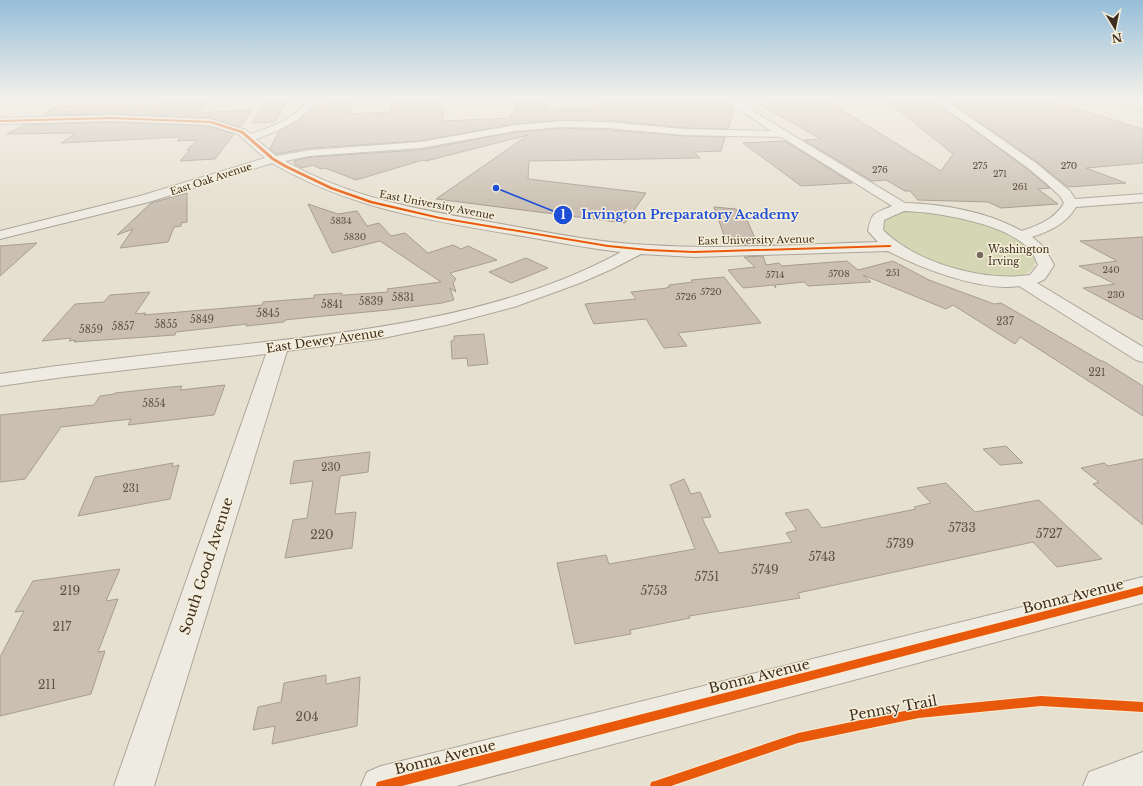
<svg xmlns="http://www.w3.org/2000/svg" width="1143" height="786" font-family="'Libre Baskerville',serif">
<rect width="100%" height="100%" fill="#e6e0d1"/>
<path fill="#d5d6b3" d="M912,209C933,213 955,215 975,221C991,225 1033,241 1035,260C1035,262 1034,266 1033,269C1027,273 1021,277 1014,277C985,279 899,258 885,231C883,226 884,221 885,216L891,213Z"/>
<g fill="#cabfb2" stroke="#a79c90">
<path d="M541,99L548,110L598,108L592,99H722L734,108L728,129L684,128L608,120H562L515,124L420,141L310,148L276,154L270,149L279,131L299,120L312,108L325,107L327,103L354,101L349,114L391,112L393,103L444,100L442,121L512,118L510,115H516L514,100Z"/>
<path d="M804,99L826,100L941,171L953,154L885,99H932L1027,169L1050,188L1038,189L1058,204L1001,208L988,202L918,200L910,191H905L886,180L872,181L804,140L821,139L752,100Z"/>
<path d="M946,99H1044L1143,129V163L1086,168L1126,183L1068,187L1037,162Z"/>
<path d="M287,100L275,122L252,123L266,101Z"/>
<path d="M209,102L199,113L253,110L240,127L210,118L111,114L42,115L56,107Z"/>
<path d="M111,122L209,126L234,134L215,159L180,161L190,150H187L197,140L177,141L181,137L61,143L76,133L7,134L24,125Z"/>
<path d="M562,128L608,130L684,136L725,137L721,151L694,152L700,158L529,161L528,179L646,193L625,223L436,199L528,135L426,161L423,160L356,180L325,168L321,169L313,165L302,168L295,164L294,161L310,157L420,150L515,132Z"/>
<path d="M785,141L852,183L801,186L743,143Z"/>
<path d="M187,193V222L181,223V226L174,227L168,242L120,248L133,229L117,235L151,203Z"/>
<path d="M308,204L338,214L357,211L367,226L379,223L391,236L405,233L428,253L453,245L461,249L468,246L497,260L450,273L456,279L453,283L456,292L450,288L454,300L442,303L388,310L303,318L285,320L284,322L246,326L247,324L176,332L175,335L74,342L76,340L69,341L71,338L42,341L75,304L104,302L110,295L150,292L135,314L146,313L144,315L262,305L263,302L314,298V295L342,293L341,295H345L388,292L387,289L441,282L380,241L332,253Z"/>
<path d="M714,207L736,209L743,220H747L758,245H732L725,238Z"/>
<path d="M1143,237V320L1083,288L1115,284L1079,266L1117,261L1080,241Z"/>
<path d="M37,243L0,276V246Z"/>
<path d="M763,256L766,265L779,263L782,266L847,261L858,270L893,261L929,280L994,304L1001,303L1101,361H1103L1143,386V416L1020,337L1015,344L953,305L946,309L863,275L871,282L808,286L804,282L775,285L776,288L773,285L743,288L728,270L755,267L744,257Z"/>
<path d="M526,258L548,268L511,283L489,272Z"/>
<path d="M724,277L761,323L678,333L687,346L664,348L646,319L594,324L585,304L636,299L631,292L667,288V287H670L669,285L693,282L691,280Z"/>
<path d="M484,334L488,364L468,366L467,358L452,359L451,341L454,340V336Z"/>
<path d="M225,385L214,415L128,425L131,419L61,427L25,479L0,482V415L94,405L100,396L114,394L115,393L171,387L182,386L180,390Z"/>
<path d="M1006,446L1023,463L1000,465L983,449Z"/>
<path d="M370,452L368,472L340,476L335,514L356,512L352,548L285,558L293,520L307,518L313,481L290,484L294,461Z"/>
<path d="M1143,459V525L1093,484L1099,482L1081,468L1104,463L1108,466Z"/>
<path d="M173,463L172,467L179,465L170,499L78,516L95,477Z"/>
<path d="M684,479L691,494L700,492L711,517L702,518L719,553L792,542L786,533L797,530L785,513L808,509L822,528L916,509L914,507L931,503L917,488L946,483L975,512L1039,500L1102,559L1057,567L1033,542L798,593L800,598L689,616L690,618L630,630L631,634L575,644L557,563L606,555L609,564L695,549L670,485Z"/>
<path d="M120,569L106,601L118,599L98,652L105,651L91,694L0,716V657L24,611L15,612L33,581Z"/>
<path d="M326,675V684L360,677L357,726L272,744L275,726L253,730L258,707L281,702L284,683Z"/>
</g>
<g fill="none" stroke-linecap="round" stroke-linejoin="round">
<g stroke="#aca599" stroke-width="2">
<g id="minor">
<path d="M309,99H317C302,121 281,130 256,139L276,156L310,150L420,142L515,125L562,121L608,122L684,129L771,131L723,99H733L905,203C944,204 987,212 1022,231C1039,225 1055,219 1064,203L1060,196L1047,184L1028,168L933,99H943L1036,163L1070,191L1075,199L1143,194V202L1076,207C1066,224 1050,231 1032,237L1044,247L1054,265L1045,279L1037,283L1143,347V362L1136,360L1019,286C982,292 920,268 888,251L694,257L641,254L612,269L580,283L514,307L446,325L383,338L287,351L154,786H114L266,354L64,377L0,386V374C73,363 146,355 219,347C351,333 503,317 621,252C584,248 547,240 510,234C426,220 347,207 272,163L149,202L0,239V231L140,196L265,158L238,134L209,125L111,121L0,124V118L111,115L210,119L246,130L251,134C272,127 295,119 309,99ZM562,127L608,128L684,135L781,137L892,206C874,214 872,211 868,231L878,242C802,244 725,250 650,245C596,243 543,231 490,222C419,210 348,197 285,161L310,156L420,148L515,131ZM904,211C937,212 1014,224 1033,254C1035,257 1036,261 1038,265L1030,275C983,282 916,263 883,230L884,220Z"/>
<path d="M1143,577V603L456,786H361L367,772L381,766Z"/>
<path d="M1143,752V786H1083L1089,772Z"/>
</g>
</g>
<g stroke="#aca599" stroke-width="2">
<path id="tertiary" d="M1115,99H1128L1143,103V109L1116,101Z"/>
</g>
<use href="#minor" fill="#eeebe2" fill-rule="evenodd"/>
<use href="#tertiary" fill="#eeebe2" fill-rule="evenodd"/>
<g stroke="#f6eed8" stroke-width="2">
<g id="cycleway">
<path d="M111,117L211,121L243,131L274,158L288,166L332,187L372,201L440,217L608,245L648,249L694,251L890,245L892,246L890,247L694,253L648,251L608,247L440,219L370,203L330,189L286,168L272,160L241,133L210,123L111,119L0,122V120Z"/>
<path d="M1143,586V594L402,786H376L377,782L381,781Z"/>
<path d="M1041,696L1143,702V712L1041,706L919,718L798,743L671,786H650L651,782L655,781L798,733L919,708Z"/>
</g>
</g>
<use href="#cycleway" fill="#e8590c" fill-rule="evenodd"/>
</g>
<linearGradient id="sky" x2="0" y2="1"><stop stop-color="#96bed9"/><stop offset="0.47" stop-color="#f4f1ea"/><stop offset="1" stop-color="#f4f1ea" stop-opacity="0"/></linearGradient>
<rect width="1143" height="209" fill="url(#sky)"/>
<circle fill="#786c5e" stroke="#f6eed8" stroke-width="1.5" cx="980" cy="255" r="4"/>
<g text-anchor="middle" dominant-baseline="central" stroke-width="3" stroke-linejoin="round" paint-order="stroke">
<g font-size="9" fill="#605244">
<text x="980" y="165">275</text>
<text x="1069" y="165">270</text>
<text x="880" y="169">276</text>
<text x="1000" y="173">271</text>
<text x="1020" y="186">261</text>
<text x="341" y="220">5834</text>
<text x="355" y="236">5830</text>
<text x="1111" y="269">240</text>
<text x="893" y="272">251</text>
<text x="839" y="273">5708</text>
<text x="775" y="274">5714</text>
<text x="711" y="291">5720</text>
<text x="1116" y="294">230</text>
<text x="686" y="296">5726</text>
</g>
<g font-size="10" fill="#3c2e20" stroke="#f6eed8">
<text transform="translate(211 179) rotate(-18)">East Oak Avenue</text>
<text transform="translate(437 205) rotate(11)">East University Avenue</text>
<text transform="translate(756 240) rotate(-1)">East University Avenue</text>
</g>
<g font-size="10" fill="#3c2e20" stroke="#f6eed8" text-anchor="start">
<text x="988" y="249">Washington<tspan x="988" dy="12">Irving</tspan></text>
</g>
<g font-size="10" fill="#605244">
<text x="403" y="297">5831</text>
<text x="371" y="301">5839</text>
<text x="332" y="304">5841</text>
<text x="268" y="313">5845</text>
<text x="202" y="319">5849</text>
<text x="1005" y="321">237</text>
<text x="166" y="324">5855</text>
<text x="123" y="326">5857</text>
<text x="91" y="329">5859</text>
<text x="1097" y="372">221</text>
<text x="154" y="403">5854</text>
<text x="331" y="467">230</text>
<text x="131" y="488">231</text>
</g>
<g font-size="12" fill="#3c2e20" stroke="#f6eed8">
<text transform="translate(325 340) rotate(-8)">East Dewey Avenue</text>
</g>
<g font-size="12" fill="#605244">
<text x="962" y="527">5733</text>
<text x="1049" y="533">5727</text>
<text x="322" y="534">220</text>
<text x="900" y="543">5739</text>
<text x="822" y="556">5743</text>
<text x="765" y="569">5749</text>
<text x="707" y="576">5751</text>
<text x="70" y="590">219</text>
<text x="654" y="590">5753</text>
<text x="62" y="626">217</text>
<text x="47" y="684">211</text>
<text x="307" y="716">204</text>
</g>
<g font-size="14" fill="#3c2e20" stroke="#f6eed8">
<text transform="translate(206 566) rotate(-72)">South Good Avenue</text>
<text transform="translate(1073 596) rotate(-14)">Bonna Avenue</text>
<text transform="translate(759 676) rotate(-14)">Bonna Avenue</text>
<text transform="translate(893 708) rotate(-10)">Pennsy Trail</text>
<text transform="translate(445 757) rotate(-14)">Bonna Avenue</text>
</g>
</g>
<path fill="none" stroke="#1d4ed8" stroke-width="1.5" d="M496 188L563 215"/>
<g fill="#1d4ed8" stroke="#f6eed8" stroke-width="1.5">
<circle cx="496" cy="188" r="4"/>
<circle cx="563" cy="215" r="10"/>
</g>
<g font-size="12" text-anchor="middle" font-weight="bold" fill="#fff">
<text x="563" y="219">1</text>
</g>
<g font-size="13" text-anchor="middle" font-weight="bold" fill="#1d4ed8" stroke="#f6eed8" stroke-width="3" stroke-linejoin="round" paint-order="stroke">
<text x="690" y="219">Irvington Preparatory Academy</text>
</g>
<g transform="translate(1115 28) rotate(170)" stroke="#f6eed8" stroke-width="3" paint-order="stroke">
<path d="M0-3L7 15L0 10L-7 15Z" fill="#3c2e20"/>
<text y="-6" font-size="11" font-weight="bold" text-anchor="middle" fill="#3c2e20">N</text>
</g>
</svg>
